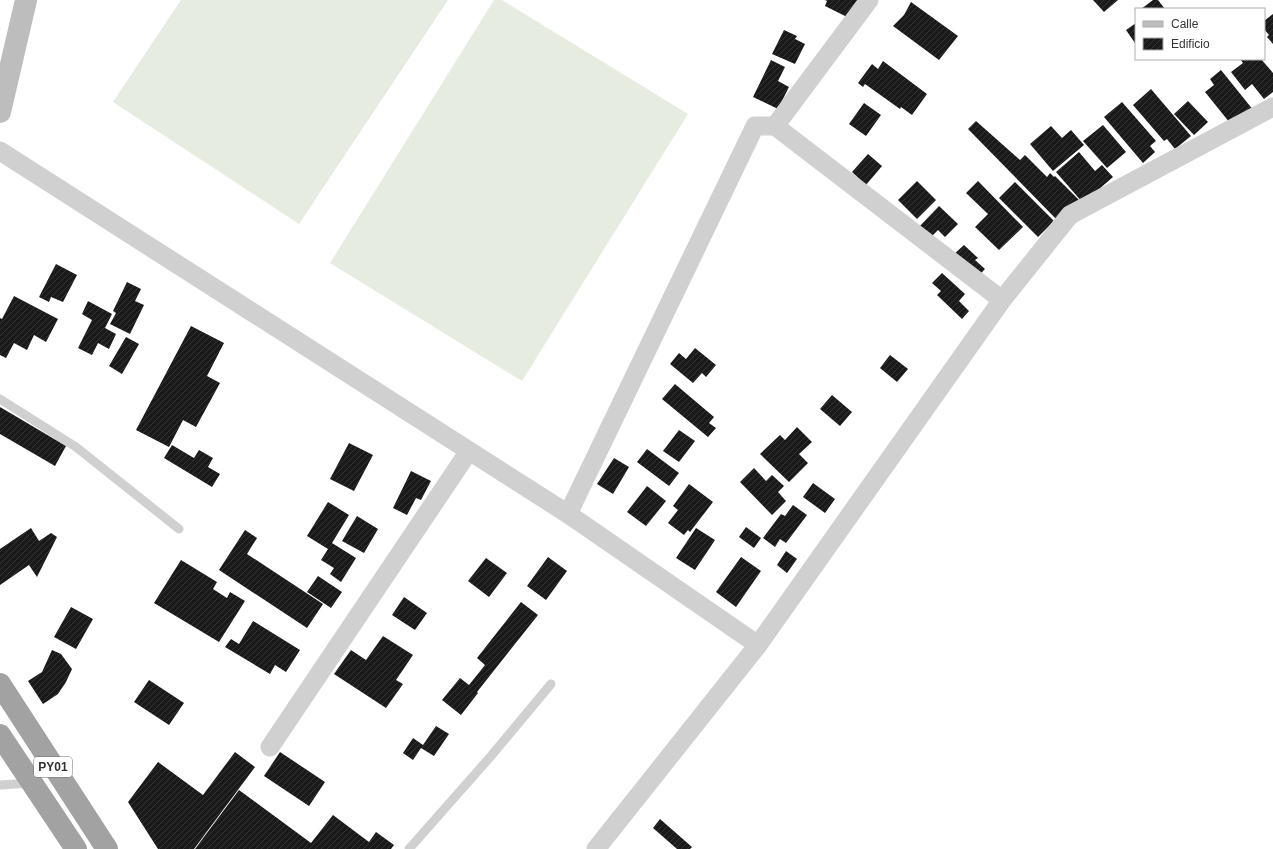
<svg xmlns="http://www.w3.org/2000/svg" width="1273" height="849" font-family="Arial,sans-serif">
<defs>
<pattern id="building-hatch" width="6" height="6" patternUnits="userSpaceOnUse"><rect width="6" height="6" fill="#1a1a1a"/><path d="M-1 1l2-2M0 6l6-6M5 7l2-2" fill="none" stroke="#333"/></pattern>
</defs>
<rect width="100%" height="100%" fill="#fff"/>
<g fill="#e6ecdf">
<path d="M181,0H448L299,224L113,102Z"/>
<path d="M494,0H502L688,114L522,381L330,263Z"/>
</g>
<g fill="url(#building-hatch)">
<path d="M825,0H858L849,18L825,6L827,1Z"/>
<path d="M1093,0H1118L1104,12Z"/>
<path d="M1153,0H1158L1165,9H1141Z"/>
<path d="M911,2L958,36L939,60L893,26L904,15Z"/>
<path d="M1273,14V44L1267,37L1269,35L1264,29V21Z"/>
<path d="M1136,23V42L1135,43L1126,30Z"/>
<path d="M784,30L797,36L795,39L805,44L795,64L772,54Z"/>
<path d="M1240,59H1261L1273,73V92L1264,99L1252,84L1245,90L1231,72L1243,63Z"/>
<path d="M771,60L785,67L778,81L789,87L778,109L753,97Z"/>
<path d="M883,61L927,94L912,115L901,107L900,109L865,84L863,87L858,83L872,64L878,69Z"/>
<path d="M1221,70L1254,111L1234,128L1205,92L1214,85L1210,79Z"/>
<path d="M1151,89L1191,136L1175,149L1167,139L1164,141L1133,105Z"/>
<path d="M1188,101L1208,122L1194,135L1174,114Z"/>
<path d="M1122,102L1156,141L1150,146L1155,152L1143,163L1104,117Z"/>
<path d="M864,103L881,115L866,136L849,124Z"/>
<path d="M976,121L1020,160L1025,155L1047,177L1050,173L1054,177L1055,176L1079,200L1058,221L968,129Z"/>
<path d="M1103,125L1126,152L1107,168L1083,141Z"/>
<path d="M1051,126L1062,138L1071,130L1084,145L1053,171L1030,144Z"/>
<path d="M1079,152L1095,171L1102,165L1113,177L1083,203L1056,172Z"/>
<path d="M868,154L882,166L866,185L852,172Z"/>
<path d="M917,181L936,200L917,219L898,200Z"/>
<path d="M978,181L1023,227L999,250L975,227L988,214L966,193Z"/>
<path d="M1015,182L1054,221L1038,237L999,198Z"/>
<path d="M939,206L958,224L945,237L938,230L927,241L916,230Z"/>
<path d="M964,245L978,258L975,260L985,269L976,279L952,256Z"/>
<path d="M56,264L77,275L63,302L51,297L49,302L39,297Z"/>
<path d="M942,273L965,294L959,301L969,311L962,319L937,295L941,291L932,283Z"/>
<path d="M127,282L141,289L135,301L144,305L130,334L110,324L116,313L113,311Z"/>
<path d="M14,296L58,319L46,342L34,335L27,350L14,343L6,358L0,355V318L2,319Z"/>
<path d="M88,301L112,314L105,328L116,334L109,349L98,343L92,355L78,348L92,320L82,314Z"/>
<path d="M191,326L224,343L207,376L220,383L196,427L183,420L169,447L136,430Z"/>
<path d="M126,337L139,344L122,374L109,366Z"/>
<path d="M695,348L716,365L706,377L702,373L693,383L670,364L679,353L686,359Z"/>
<path d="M890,355L908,369L897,382L880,368Z"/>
<path d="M675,384L714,417L709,423L716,428L708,437L662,399Z"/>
<path d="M832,395L852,412L840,426L820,409Z"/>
<path d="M0,407L66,446L55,466L0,434Z"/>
<path d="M797,427L812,442L799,454L808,463L789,482L760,454L780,435L785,440Z"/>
<path d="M679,430L695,441L679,462L663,451Z"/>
<path d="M349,443L373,455L354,491L330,479Z"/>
<path d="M172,445L194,458L199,450L213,458L208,467L220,474L212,487L164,458Z"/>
<path d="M647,449L679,473L669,486L637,462Z"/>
<path d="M614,458L629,467L613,494L597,484Z"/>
<path d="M754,468L766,481L772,475L784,486L778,492L786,501L772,515L740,482Z"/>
<path d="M411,471L431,481L421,500L416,498L407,515L393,508Z"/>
<path d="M813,483L835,499L825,513L803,497Z"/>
<path d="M689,484L713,502L690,532L688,530L684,535L668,523L678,510L673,506Z"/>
<path d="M647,486L666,501L646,526L627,512Z"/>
<path d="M328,502L349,515L332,543L356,558L341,582L330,574L334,568L321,560L328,549L307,536Z"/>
<path d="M793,505L807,515L786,543L780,539L775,547L763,538L781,514L785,516Z"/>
<path d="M357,516L378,529L364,553L342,541Z"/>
<path d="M746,527L761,538L754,548L739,537Z"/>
<path d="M31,528L39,541L51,533L57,537L37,577L29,565L0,585V549Z"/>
<path d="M696,528L715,540L695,570L676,558Z"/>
<path d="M245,530L257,538L247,554L323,604L307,628L219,570Z"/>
<path d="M786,551L797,559L787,573L777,565Z"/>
<path d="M548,557L567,571L546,600L527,586Z"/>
<path d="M741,557L761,571L736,607L716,592Z"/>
<path d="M486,558L507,573L489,597L468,581Z"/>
<path d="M181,560L217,582L213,589L227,598L230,592L245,601L219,642L154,603Z"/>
<path d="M318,576L342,592L331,608L307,592Z"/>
<path d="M404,597L427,613L415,630L392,615Z"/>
<path d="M521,602L538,615L477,692L478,693L461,715L442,700L460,678L469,685L485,665L477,658Z"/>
<path d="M71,607L93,619L76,649L54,637Z"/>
<path d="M253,621L300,650L286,672L275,665L270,674L225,647L231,639L239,644Z"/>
<path d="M383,636L413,655L396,680L403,684L386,708L334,674L351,650L366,660Z"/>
<path d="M52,650L61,654L72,669L66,682L58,694L43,704L28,681L42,672Z"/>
<path d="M149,680L184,703L169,725L134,702Z"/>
<path d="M436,726L449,734L434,756L421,748L413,760L403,753L413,738L423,745Z"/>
<path d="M235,752L255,767L194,849H158L128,802L158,762L203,795Z"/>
<path d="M280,752L325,782L309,806L264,776Z"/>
<path d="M239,790L311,843L333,815L369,842L376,832L394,845L391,849H195Z"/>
<path d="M660,819L692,847L690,849H677L653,828Z"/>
</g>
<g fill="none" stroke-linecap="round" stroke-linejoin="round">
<g stroke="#d0d0d0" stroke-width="9">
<path d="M0,399L76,447L179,529"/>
<path d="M0,785L31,783"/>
<path d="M409,849L491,756L551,684"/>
</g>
<g stroke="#d0d0d0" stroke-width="19">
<path d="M775,126L869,0"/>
<path d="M0,151L568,514L758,645"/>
<path d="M568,514L755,126H775L1002,300"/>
<path d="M270,747L469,451"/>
<path d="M596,849L758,645L1002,300L1070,215L1273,107"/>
</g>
<path stroke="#bdbdbd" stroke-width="22" d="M0,112L26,0"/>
<g stroke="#a2a2a2" stroke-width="22">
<path d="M0,684L107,849"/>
<path d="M0,735L76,849"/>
</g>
</g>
<g text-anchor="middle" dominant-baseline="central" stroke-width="4" stroke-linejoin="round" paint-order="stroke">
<rect fill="#fff" stroke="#707070" stroke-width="1" x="34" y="757" width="38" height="20" rx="3"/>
<g font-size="12" font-weight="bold" fill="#333">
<text x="53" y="767">PY01</text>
</g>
</g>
<rect x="1135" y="8" width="130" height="52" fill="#ffffff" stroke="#adadad"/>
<rect x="1143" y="21" width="20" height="6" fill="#bdbdbd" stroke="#adadad"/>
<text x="1171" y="28" font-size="12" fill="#333333">Calle</text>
<rect x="1143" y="38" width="20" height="12" fill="url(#building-hatch)" stroke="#adadad"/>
<text x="1171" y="48" font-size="12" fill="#333333">Edificio</text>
</svg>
